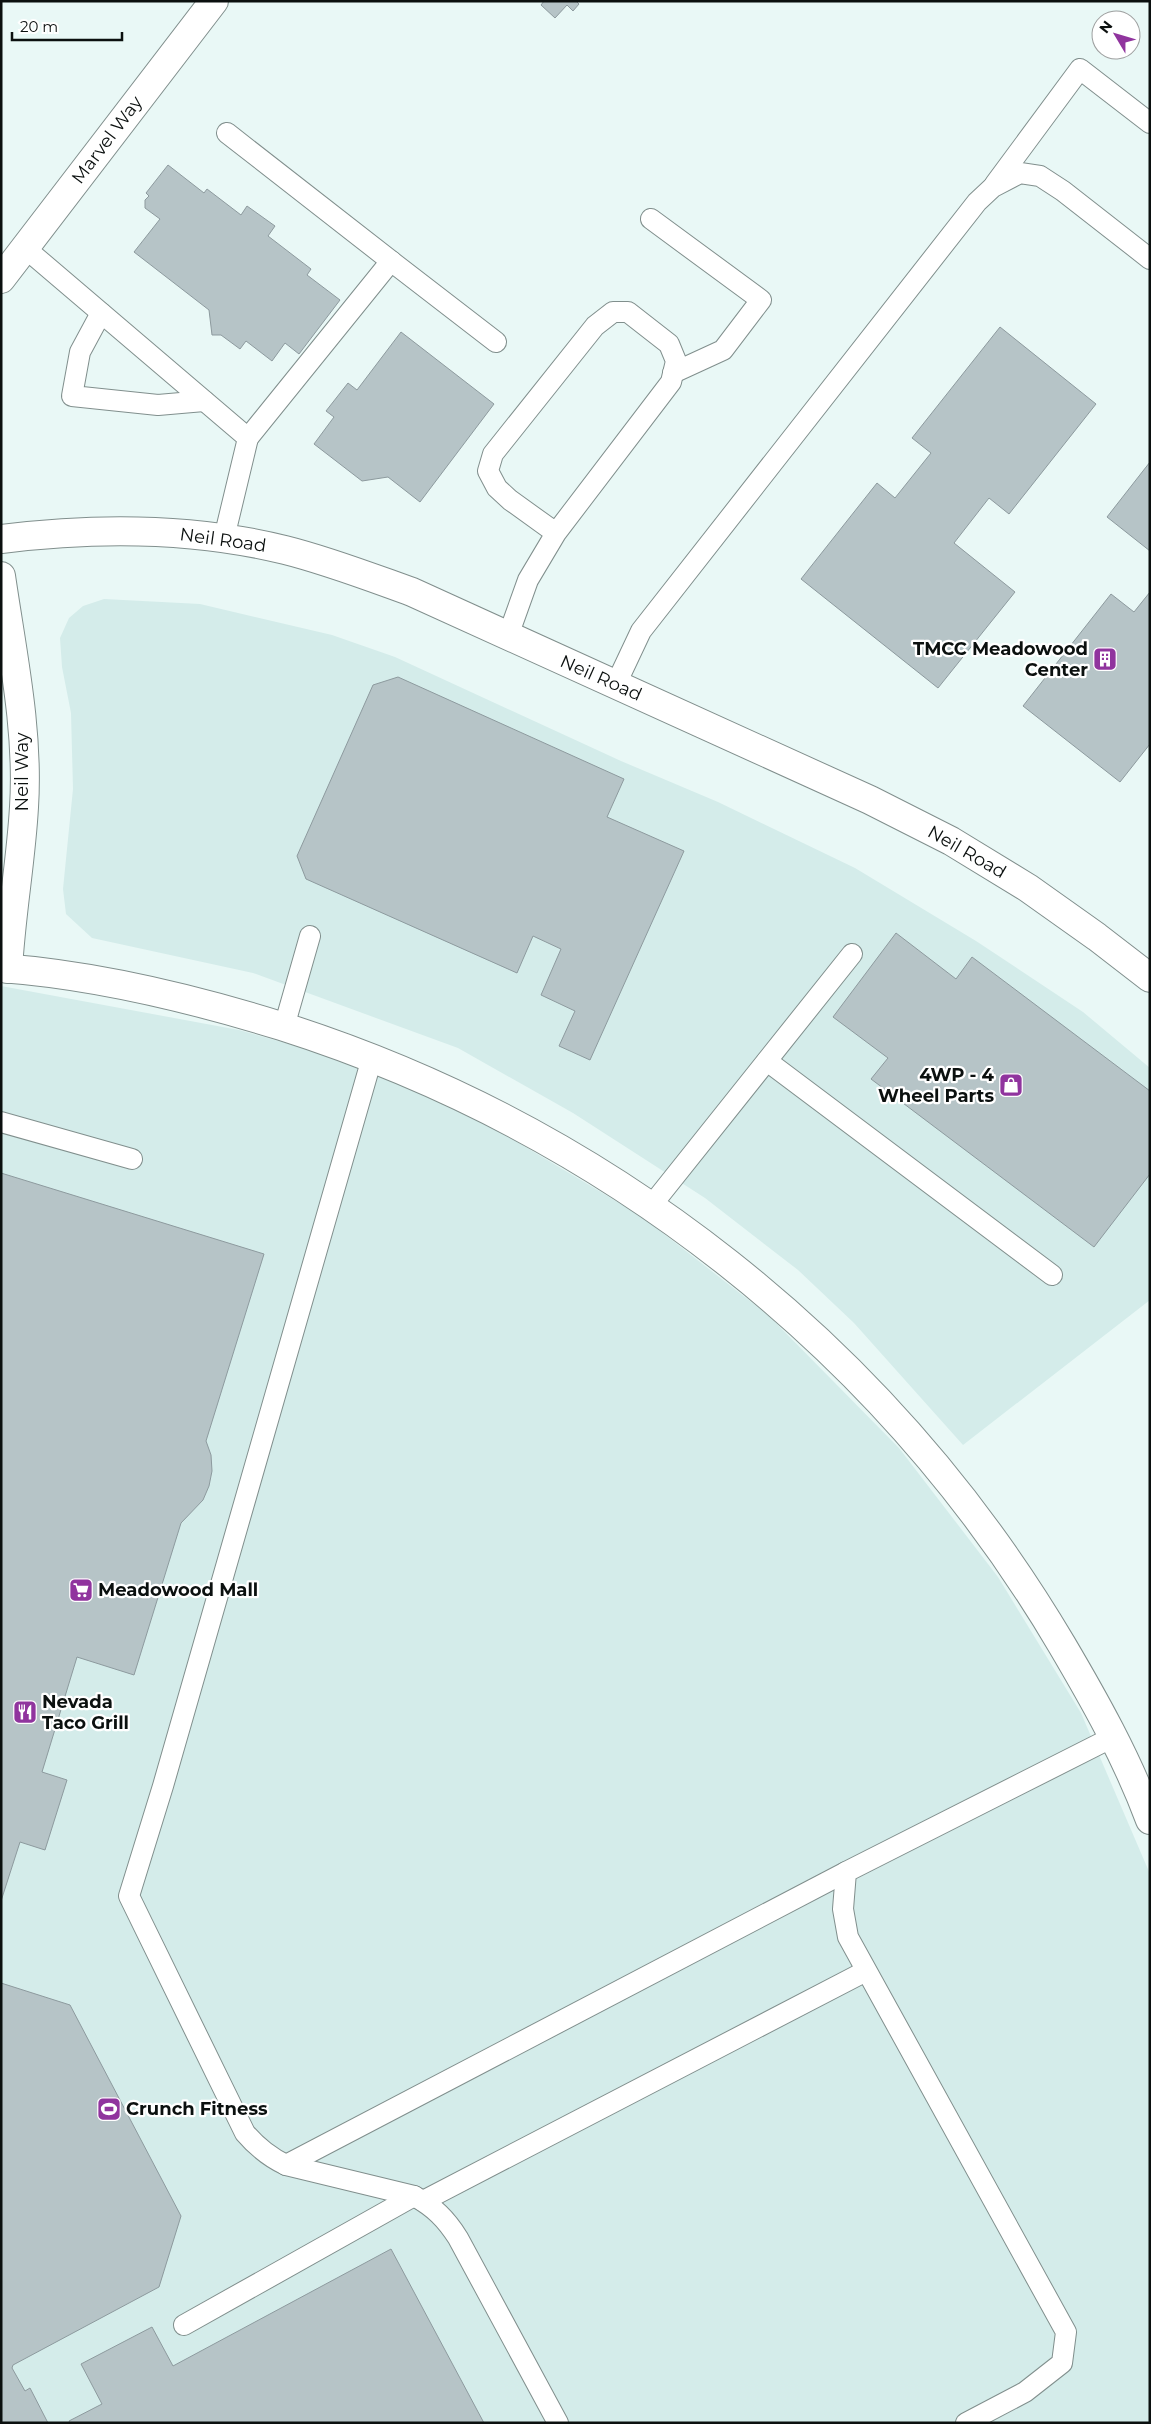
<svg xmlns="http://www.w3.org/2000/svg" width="1151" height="2424" font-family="Montserrat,sans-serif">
<rect width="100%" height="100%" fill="#e9f8f6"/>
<g fill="#d4ecea">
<path d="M104,599L200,604L332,635L395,657L621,761L718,802L855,868L976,941L1083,1012L1150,1068V1300L963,1445L854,1323L798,1270L705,1198L573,1113L458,1048L253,973L92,938L66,914L63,889L73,789L71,713L62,667L60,638L69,618L83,606Z"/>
<path d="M1,986L239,1030L362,1064L502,1133L641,1216L768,1315L899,1448L998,1577L1081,1713L1150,1874V2423H1Z"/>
</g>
<g fill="#b6c4c7" stroke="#8d9a9e">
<path d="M544,1H576L579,4L573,11L567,5L555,18L541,5Z"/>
<path d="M168,165L204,193L207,189L241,215L247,206L275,226L268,236L311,269L307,275L340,300L299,354L285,343L272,361L246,341L240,349L221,335H212L209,310L134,252L160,219L145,208V200L149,196L146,193Z"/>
<path d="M1000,327L1096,404L1009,514L989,498L954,543L1015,592L938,688L801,579L877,483L895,498L931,453L912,438Z"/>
<path d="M401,332L494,404L420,502L388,477L362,481L314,444L334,417L326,411L348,383L357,390Z"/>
<path d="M1150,462V551L1107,517Z"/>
<path d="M1150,592V744L1120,782L1023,706L1111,594L1134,612Z"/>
<path d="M398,677L624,779L607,817L684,851L590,1060L559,1046L575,1011L541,995L561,949L533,936L517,973L306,879L297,856L373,685Z"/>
<path d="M896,933L956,979L972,957L1150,1091V1174L1094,1247L871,1079L888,1058L833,1017Z"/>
<path d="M1,1173L264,1254L206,1441L211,1455L212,1471L209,1486L203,1500L181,1523L134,1675L77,1657L42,1772L67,1780L45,1850L20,1842L1,1901Z"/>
<path d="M1,1983L70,2005L181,2216L159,2287L13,2365L12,2368L25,2391L30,2388L48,2423H1Z"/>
<path d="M391,2249L484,2423H70L69,2421L102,2404L81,2364L152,2327L173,2366Z"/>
</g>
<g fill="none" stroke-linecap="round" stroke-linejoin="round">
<g stroke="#818f8d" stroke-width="22">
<g id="service">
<path d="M227,133L391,261"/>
<path d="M995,184L1080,69L1150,123"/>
<path d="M651,219L761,300L723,350L673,373"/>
<path d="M25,248L248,438L224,538"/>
<path d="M101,313L80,352L72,396L158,405L204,401"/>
<path d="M248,438L391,261L496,342"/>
<path d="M508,636L528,580L556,533L671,382L676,361L669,344L628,312H613L595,326L493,454L488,471L497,488L510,500L556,533"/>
<path d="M616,684L641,631L977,202L993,187L1020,173L1040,176L1063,191L1150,259"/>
<path d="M284,1027L310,936"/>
<path d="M372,1058L163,1786L129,1896L245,2133C257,2147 269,2157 286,2165L414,2196C434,2207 446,2219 458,2238L558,2423"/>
<path d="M767,1061L1052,1275"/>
<path d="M1,1122L132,1159"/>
<path d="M651,1206L852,954"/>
<path d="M286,2165L846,1872"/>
<path d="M423,2201L866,1971"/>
<path d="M184,2325L414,2196"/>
<path d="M966,2423L1025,2392L1062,2363L1066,2332L848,1937L843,1909L846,1872L1113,1737"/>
</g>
</g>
<g stroke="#818f8d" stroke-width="30">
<g id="minor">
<path d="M1,279L214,1"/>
<path d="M1,576C12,652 29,730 24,807C21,861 11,914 8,969"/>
<path d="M1,968C96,975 191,998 281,1026C608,1130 887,1349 1062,1645C1095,1701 1127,1758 1150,1820"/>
</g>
</g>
<g stroke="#818f8d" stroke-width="30">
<path id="tertiary" d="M1,539C96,527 192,527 285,550C329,561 370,577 412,592L870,800L951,841L1028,888L1097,937L1150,978"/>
</g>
<use href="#service" stroke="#fff" stroke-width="20"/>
<use href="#minor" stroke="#fff" stroke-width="28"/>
<use href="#tertiary" stroke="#fff" stroke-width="28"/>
</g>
<defs>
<g id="building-square" transform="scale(1.25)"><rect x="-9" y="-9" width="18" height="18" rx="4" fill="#90349e" stroke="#fff"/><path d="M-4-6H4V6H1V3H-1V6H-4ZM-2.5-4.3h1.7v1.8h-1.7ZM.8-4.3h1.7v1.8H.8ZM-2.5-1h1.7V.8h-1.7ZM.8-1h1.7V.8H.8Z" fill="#fff"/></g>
<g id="shop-square" transform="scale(1.25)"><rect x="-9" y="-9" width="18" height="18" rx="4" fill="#90349e" stroke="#fff"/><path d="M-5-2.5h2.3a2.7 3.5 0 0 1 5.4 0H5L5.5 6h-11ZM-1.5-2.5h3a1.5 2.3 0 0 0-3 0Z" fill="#fff"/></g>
<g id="supermarket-square" transform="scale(1.25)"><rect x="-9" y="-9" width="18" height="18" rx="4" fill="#90349e" stroke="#fff"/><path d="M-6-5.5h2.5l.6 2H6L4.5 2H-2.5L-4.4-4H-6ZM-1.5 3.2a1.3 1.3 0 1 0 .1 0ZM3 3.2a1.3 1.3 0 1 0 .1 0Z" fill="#fff"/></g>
<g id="restaurant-square" transform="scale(1.25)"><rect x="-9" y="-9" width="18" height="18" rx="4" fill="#90349e" stroke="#fff"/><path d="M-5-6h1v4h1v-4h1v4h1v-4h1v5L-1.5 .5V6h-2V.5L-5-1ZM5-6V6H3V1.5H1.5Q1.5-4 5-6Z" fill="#fff"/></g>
<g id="stadium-square" transform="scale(1.25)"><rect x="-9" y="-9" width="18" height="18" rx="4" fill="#90349e" stroke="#fff"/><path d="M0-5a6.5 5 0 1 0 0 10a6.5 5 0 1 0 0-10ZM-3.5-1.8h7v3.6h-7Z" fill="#fff"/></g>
</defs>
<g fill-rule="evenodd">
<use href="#building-square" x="1105" y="659"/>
<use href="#shop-square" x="1011" y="1085"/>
<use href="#supermarket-square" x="81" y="1590"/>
<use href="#restaurant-square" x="25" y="1712"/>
<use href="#stadium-square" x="109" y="2109"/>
</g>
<g text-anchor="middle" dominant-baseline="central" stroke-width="4.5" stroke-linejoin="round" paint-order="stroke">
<g font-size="18" fill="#0b100f" stroke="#fff">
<text transform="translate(107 140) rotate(-53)">Marvel Way</text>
<text transform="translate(223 540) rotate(8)">Neil Road</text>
<text transform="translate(601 678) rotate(24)">Neil Road</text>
<text transform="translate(22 772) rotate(-90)">Neil Way</text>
<text transform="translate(967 852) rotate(30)">Neil Road</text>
</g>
<g font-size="18" font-weight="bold" fill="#0b100f" stroke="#fff" text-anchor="start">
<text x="1088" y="649" text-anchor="end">TMCC Meadowood<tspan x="1088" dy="21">Center</tspan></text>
<text x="994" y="1075" text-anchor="end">4WP - 4<tspan x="994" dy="21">Wheel Parts</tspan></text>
<text x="98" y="1590">Meadowood Mall</text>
<text x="42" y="1702">Nevada<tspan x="42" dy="21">Taco Grill</tspan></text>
<text x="126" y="2109">Crunch Fitness</text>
</g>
</g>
<rect width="1151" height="2424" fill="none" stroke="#0b100f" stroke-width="5"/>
<g transform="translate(1116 35) rotate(308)"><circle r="24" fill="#ffffff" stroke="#9d9f9f"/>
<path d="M0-4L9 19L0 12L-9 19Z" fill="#90349e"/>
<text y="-8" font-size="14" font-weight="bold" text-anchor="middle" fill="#0b100f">N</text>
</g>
<path d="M12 32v8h110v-8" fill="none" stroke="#0b100f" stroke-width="2.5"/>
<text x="20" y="32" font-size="15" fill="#0b100f" stroke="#ffffff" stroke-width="4" paint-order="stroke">20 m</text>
</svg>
